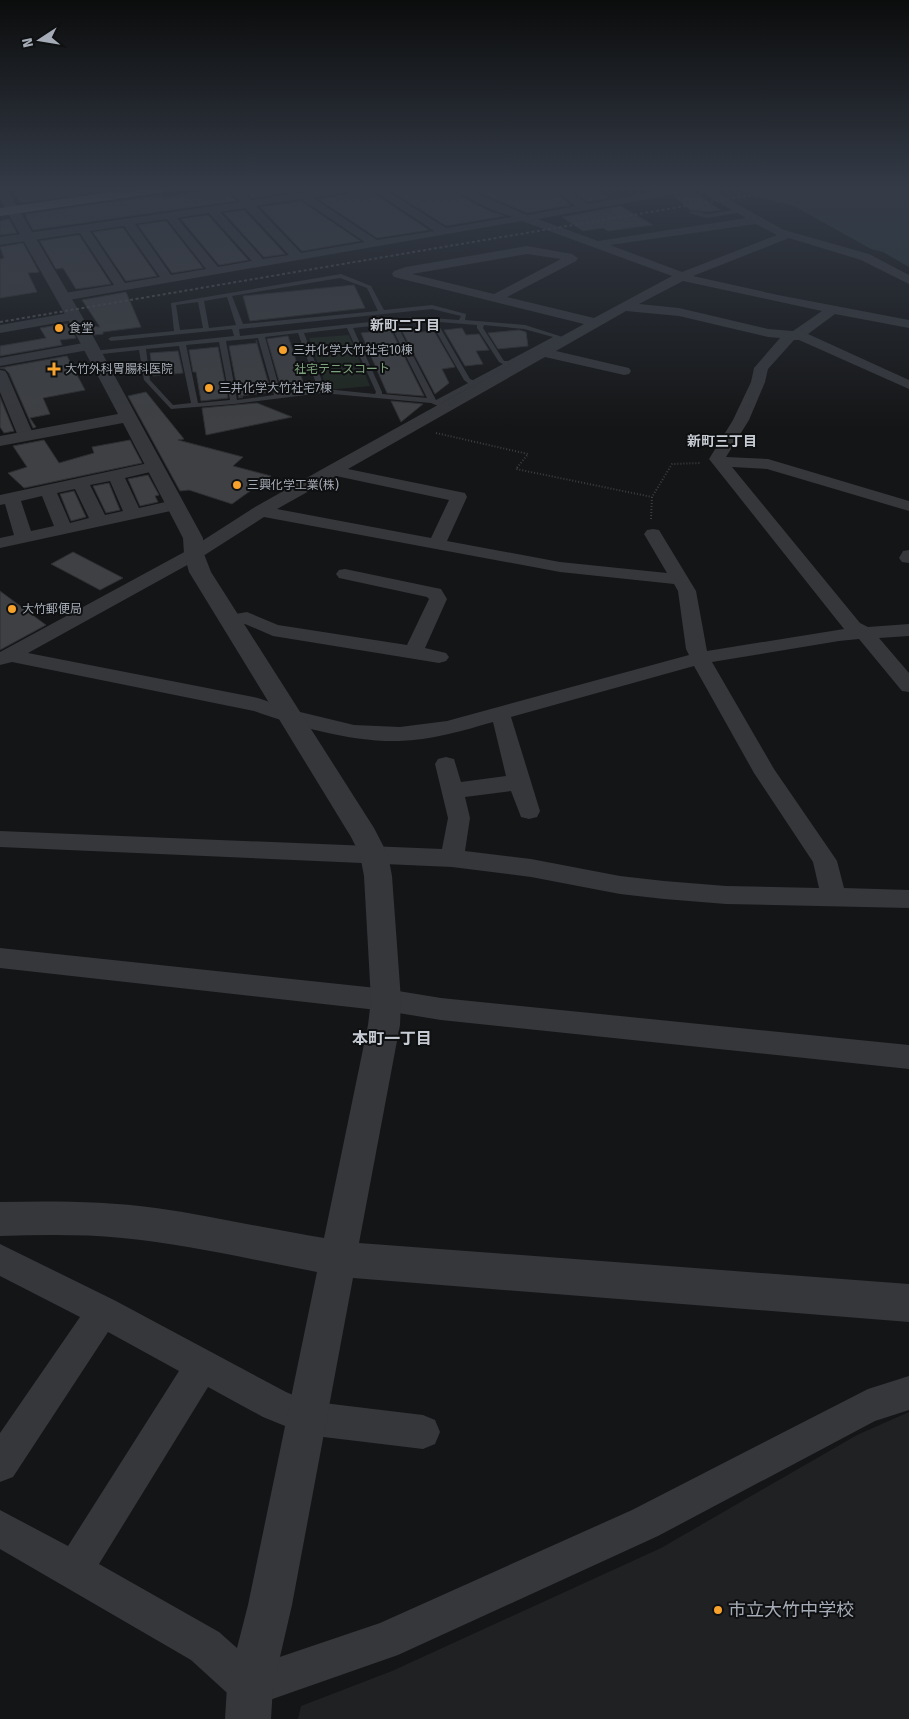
<svg xmlns="http://www.w3.org/2000/svg" width="909" height="1719" font-family="'Fira Sans','Noto Sans JP',sans-serif">
<rect width="100%" height="100%" fill="#141516"/>
<g fill="#202123">
<path d="M33,187H138L139,188L31,203L21,202L35,192Z"/>
<path d="M909,1412V1719H298L301,1706L392,1671L661,1548L857,1435Z"/>
</g>
<path fill="#1e261f" d="M349,335L370,386L327,390L309,338Z"/>
<path fill="#2a353b" d="M745,187H909V267L883,252L871,249L794,206L760,198L743,189Z"/>
<g fill="#3e4043" stroke="#2e2f32">
<path d="M50,187H76L82,194L21,203L15,192Z"/>
<path d="M241,187H323L252,198Z"/>
<path d="M385,187H444L489,211L505,216L446,226Z"/>
<path d="M467,187H548L571,205L527,213Z"/>
<path d="M567,187H590L608,198L588,202Z"/>
<path d="M226,189L236,201L33,230L26,217V214L160,195L163,198Z"/>
<path d="M367,189L429,230L377,238L318,199L362,192Z"/>
<path d="M692,192L721,210L707,212L690,210L674,196Z"/>
<path d="M301,201L360,241L302,251L260,207Z"/>
<path d="M621,206L653,225L608,231L603,228L583,231L562,217Z"/>
<path d="M244,210L285,254L264,257L224,213Z"/>
<path d="M208,215L248,260L219,265L181,219Z"/>
<path d="M9,219L17,233L0,235V221Z"/>
<path d="M166,221L203,268L172,273L138,225Z"/>
<path d="M123,228L157,276L126,281L93,232Z"/>
<path d="M79,235L111,284L76,289L63,268L56,269L40,241Z"/>
<path d="M23,243L39,272L28,273L37,292L0,298V259L4,258L0,247Z"/>
<path d="M354,285L365,308L250,321L243,296Z"/>
<path d="M126,292L141,327L103,332V334L94,335L90,326L100,327L82,300Z"/>
<path d="M64,324H68L76,338L60,340L62,345L0,356V346L46,338L40,328Z"/>
<path d="M419,327L421,332L434,331L455,367L442,369L449,383L435,394L401,329Z"/>
<path d="M462,328L466,335L479,334L489,350L476,351L483,364L465,366L444,330Z"/>
<path d="M391,330L424,396L387,393L361,333Z"/>
<path d="M519,330L526,332L528,346L498,349L488,333Z"/>
<path d="M288,336L305,388L282,391L267,339Z"/>
<path d="M256,340L271,392L240,396L243,397L239,398L229,346L257,343Z"/>
<path d="M218,347L228,398L201,401L196,372H193L189,350Z"/>
<path d="M178,351L183,373L153,376L150,353Z"/>
<path d="M67,356L85,390L43,398L50,414L30,418L36,427L33,428L9,373L5,369L0,368Z"/>
<path d="M146,392L184,439L178,440L243,457L233,466L271,476L232,504L189,490L180,491L128,396Z"/>
<path d="M0,397L14,431L4,433L0,427Z"/>
<path d="M391,401L423,404L401,422Z"/>
<path d="M257,403L292,417L206,435L202,408Z"/>
<path d="M44,440L59,463L94,453L92,447L130,440L142,463L24,488L8,473L27,467L13,446Z"/>
<path d="M148,475L159,495L155,496L158,502L140,506L128,479Z"/>
<path d="M109,483L120,510L106,513L93,486Z"/>
<path d="M74,491L86,517L71,521L60,494Z"/>
<path d="M73,552L123,578L100,590L51,564Z"/>
<path d="M0,591L46,625L0,650Z"/>
</g>
<g fill="none" stroke-linecap="round" stroke-linejoin="round">
<g stroke="#3b3e42" stroke-width="2" stroke-dasharray="1 2" stroke-linecap="butt">
<path d="M436,433L528,454L516,469L652,497"/>
<path d="M651,519L652,497L672,464L700,463"/>
</g>
<g fill="#35373b" fill-rule="evenodd">
<path d="M741,209L743,212L707,218L689,213L692,211L707,214Z"/>
<path d="M341,274L371,286L384,310L432,305L466,314L465,320L525,325L569,339L566,341L559,339L442,403L449,407L445,409L431,403L322,393L234,404L171,409L144,380L139,350L93,355L90,353L93,351L234,336L232,329L111,341L108,339L111,337L174,331L171,303ZM340,278L367,288L378,311L243,324L232,296ZM227,297L236,325L209,328L204,301ZM198,302L203,328L180,330L176,305ZM432,309L461,316L459,320L416,317L240,336L239,329ZM416,321L433,322L432,324L464,380L468,383L436,400L396,323ZM439,322L477,325V328L499,362L503,364L473,380L470,379L438,324ZM390,324L427,398L382,394V392L353,328ZM484,325L524,329L553,337L508,361H504L483,328ZM347,328L376,392L375,394L325,389L304,333ZM298,333L318,389L281,394L265,337ZM258,338L274,395L237,400L226,341ZM219,342L230,400L198,403L186,345ZM179,346L191,403L173,405L150,380L146,349Z"/>
</g>
<g fill="#35373b" fill-rule="evenodd">
<path d="M227,187H238L251,200L338,187H367L362,190L313,198L377,240L434,231L368,187H381L446,228L512,217L490,209L446,187H461L527,215L576,206L550,187H563L588,204L679,187H692L691,191L687,192L538,219L598,241L746,218L714,200L698,187H710L722,196L784,230L869,254L909,275V284L861,260L789,238L693,276L778,295L909,320V328L835,314L808,334L909,380V389L799,340H794L768,369L765,382L749,420L726,457L768,459L909,501V511L767,469L732,467L860,623L868,627L909,624V636L879,638L909,673V692L902,691L859,639L839,641L712,662L774,769L833,855L837,861L844,888L909,890V908L726,904L664,899L620,894L531,877L452,867L0,847V831L442,849L448,818L435,764L438,759L446,757L454,759L461,782L506,776L493,722C462,731 431,740 399,741C349,742 300,727 254,711L12,662L0,665V652L188,550L255,507L326,467L584,324L394,277L392,274L394,271L406,267L527,246L572,254L578,258L576,261L507,297L594,318L672,276L522,221L63,301L57,297L58,294L114,285L80,233L0,245V237L240,202ZM301,199L365,242L301,253L256,206ZM245,208L289,255L263,259L220,212ZM209,213L252,261L218,267L177,218ZM167,219L206,269L171,275L135,224ZM756,224L777,235L682,272L610,245ZM124,226L160,277L125,283L90,231ZM527,254L561,259L494,294L412,274ZM683,281L822,311L793,331L768,329L679,308L639,304ZM626,311L679,316L768,337L780,338L754,368L751,382L733,420L709,459L844,629L707,651L696,591L659,530L653,529L647,530L644,534L667,573L560,562L447,541L467,497L465,493L348,469L545,357L624,375L629,374L631,371L629,368L556,351ZM336,476L449,500L431,538L277,509ZM264,517L560,572L674,584L678,591L686,649L689,655L447,721L400,727L354,725L296,711L258,698L28,653L200,558ZM694,666L754,773L813,862L819,888L726,886L664,881L620,876L531,859L465,851L470,818L465,797L511,791L521,817L529,819L537,817L540,811L511,717Z"/>
<path d="M74,312L79,313L81,316L79,319L0,333V325Z"/>
<path d="M89,342L94,343L96,346L94,349L0,366V358Z"/>
<path d="M0,370L5,371L7,374L34,436L31,439H21L18,436L0,392Z"/>
<path d="M153,462L159,464L161,467L159,470L125,478L139,508L174,500L180,501L182,505L180,509L0,548V538L14,535L5,504L0,505V495ZM110,481L123,511L105,515L90,485ZM75,489L89,518L70,523L57,493ZM42,496L54,526L31,531L21,501Z"/>
<path d="M909,550V563L902,562L899,558L903,551Z"/>
<path d="M345,569L441,589L447,599L425,648L446,653L449,657L446,661L439,663L273,636L245,624L231,626L224,624L221,620L224,616L247,612L278,625L407,645L429,599L427,597L339,578L336,574L339,570Z"/>
<path d="M0,948L386,989L441,998L909,1045V1069L441,1020L386,1011L0,968Z"/>
<path d="M0,1244L114,1300L286,1392L307,1401L423,1415L435,1420L440,1432L435,1444L423,1449L307,1435L263,1417L208,1387L99,1564L219,1632L256,1665L380,1623L632,1510L868,1389L909,1376V1410L875,1421L658,1536L398,1655L250,1707L236,1701L191,1660L0,1549V1510L68,1546L179,1371L108,1332L13,1477L0,1482V1433L80,1317L0,1276Z"/>
</g>
<path fill="#35373b" fill-rule="evenodd" d="M0,187L6,188L82,316L203,538L204,554L211,572L374,828L388,855L392,876L401,1000L400,1025L359,1243L909,1284V1322L353,1278L292,1605L273,1687L271,1719H225L227,1687L248,1605L317,1272C252,1260 188,1244 122,1238C81,1234 41,1235 0,1236V1202C52,1201 104,1201 156,1208C212,1216 268,1229 324,1238L368,1025L371,1000L364,876L360,855L351,837L189,572L184,554L183,538L123,423L0,446V436L118,414L66,316L0,199Z"/>
<path fill="#595c64" fill-rule="evenodd" d="M144,187H178L172,191L0,216V208Z"/>
<path stroke="#4a4d52" stroke-width="2" stroke-dasharray="3 2.5" stroke-linecap="butt" d="M0,322L798,187"/>
</g>
<linearGradient id="sky" x2="0" y2="1"><stop stop-color="#0b0c0c"/><stop offset="0.44" stop-color="#343b47"/><stop offset="1" stop-color="#343b47" stop-opacity="0"/></linearGradient>
<rect width="909" height="428" fill="url(#sky)"/>
<g fill="#f7a22c" stroke="#0f1011" stroke-width="2">
<circle cx="59" cy="328" r="5"/>
<circle cx="283" cy="350" r="5"/>
<path d="M51.5 361.5h5v5h5v5h-5v5h-5v-5h-5v-5h5z"/>
<circle cx="209" cy="388" r="5"/>
<circle cx="237" cy="485" r="5"/>
<circle cx="12" cy="609" r="5"/>
<circle cx="718" cy="1610" r="5"/>
</g>
<g text-anchor="middle" dominant-baseline="central" stroke-width="4" stroke-linejoin="round" paint-order="stroke">
<g font-size="12" fill="#a6acb7" stroke="#0f1011" text-anchor="start">
<text x="69" y="328">食堂</text>
<text x="293" y="350">三井化学大竹社宅10棟</text>
<text x="65" y="369">大竹外科胃腸科医院</text>
<text x="219" y="388">三井化学大竹社宅7棟</text>
<text x="247" y="485">三興化学工業(株)</text>
<text x="22" y="609">大竹郵便局</text>
</g>
<g font-size="12" fill="#7da37c" stroke="#0f1011">
<text x="342" y="369">社宅テニスコート</text>
</g>
<g font-size="14" font-weight="bold" fill="#c7cbd3" stroke="#0f1011">
<text x="405" y="325">新町二丁目</text>
<text x="722" y="441">新町三丁目</text>
</g>
<g font-size="16" font-weight="bold" fill="#c7cbd3" stroke="#0f1011">
<text x="392" y="1038">本町一丁目</text>
</g>
<g font-size="18" fill="#a6acb7" stroke="#0f1011" text-anchor="start">
<text x="728" y="1610">市立大竹中学校</text>
</g>
</g>
<g transform="translate(40 40) rotate(258)" stroke="#0f1011" stroke-width="4" paint-order="stroke">
<path d="M0-4L9 19L0 12L-9 19Z" fill="#a6acb7"/>
<text y="-8" font-size="14" font-weight="bold" text-anchor="middle" fill="#a6acb7">N</text>
</g>
</svg>
